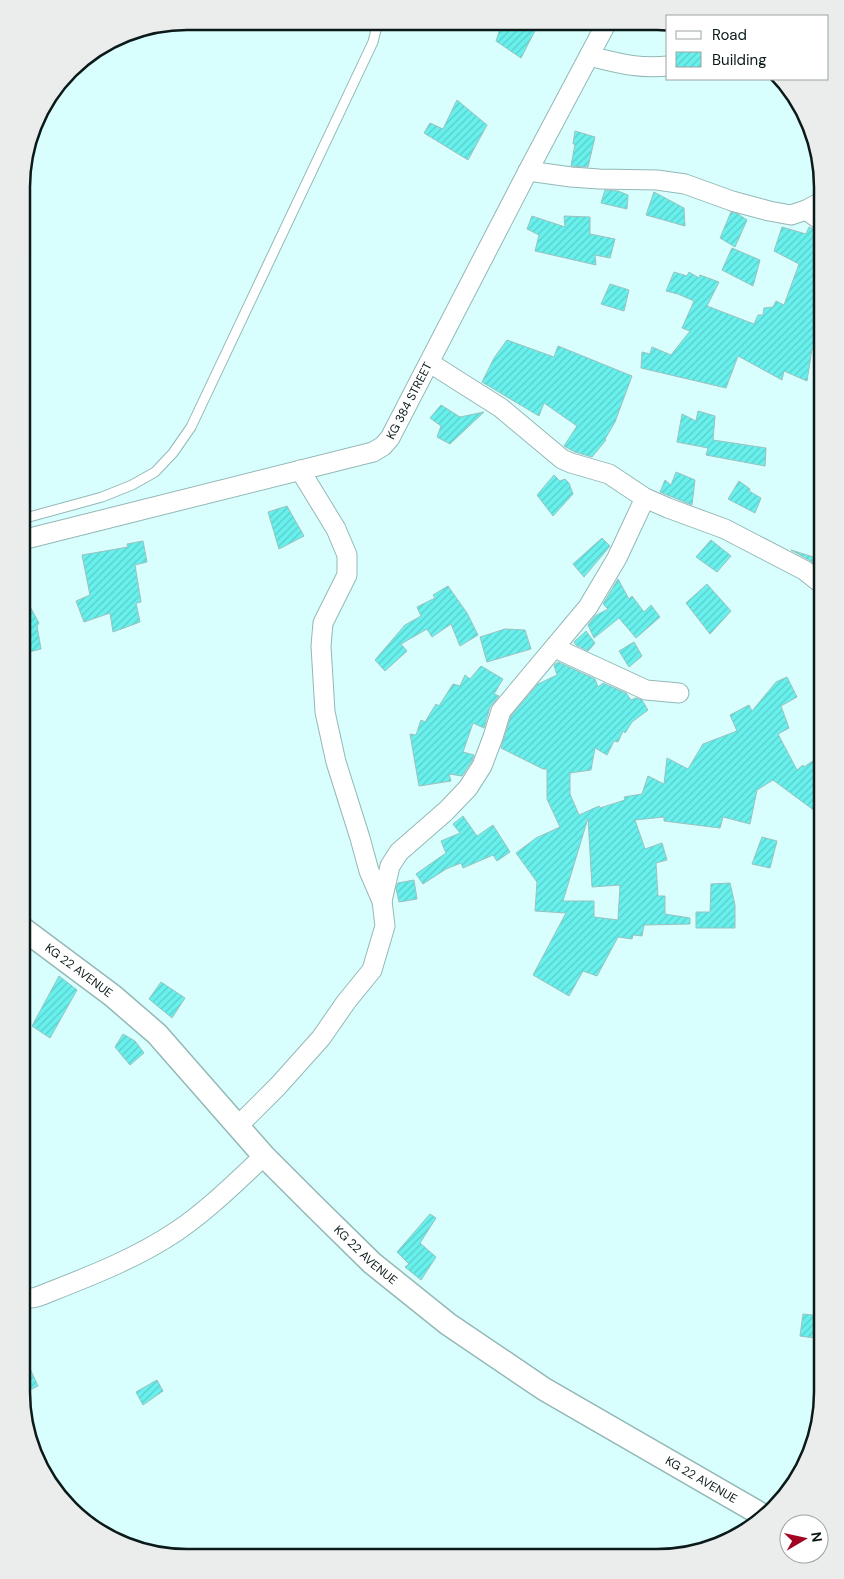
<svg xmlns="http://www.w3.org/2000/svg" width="844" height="1579" font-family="'DM Sans',sans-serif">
<defs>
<pattern id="building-hatch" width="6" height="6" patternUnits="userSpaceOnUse" patternTransform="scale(1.25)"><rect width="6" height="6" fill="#68f0ec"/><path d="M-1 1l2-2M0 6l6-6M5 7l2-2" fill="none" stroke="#59cdca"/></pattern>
</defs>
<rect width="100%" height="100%" fill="#d8fffd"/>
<g fill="url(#building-hatch)" stroke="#9cc1bf" fill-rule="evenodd">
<path d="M502,23H539L521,58L496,41Z"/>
<path d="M457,100L487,125L468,160L424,133L430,123L443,129Z"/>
<path d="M575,131L595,137L588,167L571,166L575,144H573Z"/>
<path d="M605,190L618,191L628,195L627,209L601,203Z"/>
<path d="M654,192L684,208L685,226L646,215Z"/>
<path d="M731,212L738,214L747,220L735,247L720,238Z"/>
<path d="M532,216L565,227L564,216L590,217V234L615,239L610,258L595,255L596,265L535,251L539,235L527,229Z"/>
<path d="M782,227L806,234L809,227L823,233V331L818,329L815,350L812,349L807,381L784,371L782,380L738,356L726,388L641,368L642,352L650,354L652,347L671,355L690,331L682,328L694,301L678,294L666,291L674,272L687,276L689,272L699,278L700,275L719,282L707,306L754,324L758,315H763L764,308L773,307L776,301L784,305L799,264L774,251Z"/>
<path d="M732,248L760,260L753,286L722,270Z"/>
<path d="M610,284L629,290L624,311L601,304Z"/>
<path d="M507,340L554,357L558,346L632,376L615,422L605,439L606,440L592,457L575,452L564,446L577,426L544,403L539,416L482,382L494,358Z"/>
<path d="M441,405L460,417L484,412L450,444L437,437L441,426L430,418Z"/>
<path d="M698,411L715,416L713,440L766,448L765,466L706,455L708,448L677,442L682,414L696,421Z"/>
<path d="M676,472L695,480L692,505L660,492L665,480L671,485Z"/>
<path d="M554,475L560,481L565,479L569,483L573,494L553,516L537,495Z"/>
<path d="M739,481L750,489L749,491L761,498L755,513L728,499Z"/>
<path d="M287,506L304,536L279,549L268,512Z"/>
<path d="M602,538L610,546L584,577L573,564Z"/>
<path d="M711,540L731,556L717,572L696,557Z"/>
<path d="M143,541L147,562L135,565L141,602L136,603L140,622L113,632L110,613L84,622L76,601L90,595L82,555L128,547L127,544Z"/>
<path d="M791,550L823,560V570L809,560Z"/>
<path d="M618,579L629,599L632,596L644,612L651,605L660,617L636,638L619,618L594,638L588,625L595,616L608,609L603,604Z"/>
<path d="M707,584L731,611L710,634L686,603Z"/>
<path d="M448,586L467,613L478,635L460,646L451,624L432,637L427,629L401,644L407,651L385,671L375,660L405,625L421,616L417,607L435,598L433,595Z"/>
<path d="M22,592L39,623L37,626L41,649L25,653L22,645Z"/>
<path d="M505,629L525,630L531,649L487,662L480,637Z"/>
<path d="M586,631L595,643L588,651L576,645L574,642Z"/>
<path d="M634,642L642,656L629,667L619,651Z"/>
<path d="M558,662L595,679L598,687L603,683L626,693L631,700L636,698L642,700L648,710L632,722L625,733L623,731L618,742L614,741L607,755L595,748L591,770L570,773V794L579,815L599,806L600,808L625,800L624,797L642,794L648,776L664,784L667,758L688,769L703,744L737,731L730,715L749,705L752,711L776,682L787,677L797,697L781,706L789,728L778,734L797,770L803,765L804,767L823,754V817L773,780L757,790L750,824L723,817L720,828L664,821V817L635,820L645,849L662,843L667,860L656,863L658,896H665V914L690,918V924L644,925L642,936L633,935L632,939L618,937L597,976L583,971L569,996L533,975L566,913L535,911L537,882L516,853L536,838L560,827L547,799V769H543L501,748L511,716L538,684L557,675L554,665ZM588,818L592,887L620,885L618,920L594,917V901H563Z"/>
<path d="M481,666L503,679L494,694L499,696L490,707L484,728L473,723L463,752L474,755L472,761L462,776L449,774L451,781L419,786L410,734L416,735L421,720L425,722L436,704L439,706L453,684L460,686L465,675L470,679Z"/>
<path d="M463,816L477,836L493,825L510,852L497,861L493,855L463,868L461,863L446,869L423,884L416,874L446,853L441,841L460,833L453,824Z"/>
<path d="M762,837L777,841L770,868L752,864Z"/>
<path d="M414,880L417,899L399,902L396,888L398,883Z"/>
<path d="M730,883L735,905V928H696V912H710L711,884Z"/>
<path d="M59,976L77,990L50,1038L32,1026Z"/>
<path d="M161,982L185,998L172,1018L149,999Z"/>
<path d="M123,1034L135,1041L144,1053L130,1065L115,1047Z"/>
<path d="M430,1214L436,1218L420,1243L436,1257L421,1280L405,1267L409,1264L397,1252Z"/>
<path d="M803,1314L822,1316V1339L800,1336Z"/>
<path d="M21,1349L38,1386L22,1394L21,1392Z"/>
<path d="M157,1380L163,1391L143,1405L136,1392Z"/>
</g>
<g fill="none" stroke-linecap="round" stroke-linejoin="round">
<g stroke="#93b8b6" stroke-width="11">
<path id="service" d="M22,519L102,497L132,485L155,472L173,453L191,427L373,42L378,22"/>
</g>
<g stroke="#93b8b6" stroke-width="21">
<g id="minor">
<path d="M589,56C618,63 637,69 668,66"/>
<path d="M528,171L571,177L599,179L657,180L685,184L732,201L769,211L791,215L806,210L823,201"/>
<path d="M806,210L823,222"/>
<path d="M430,363L501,408L562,459L571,463L609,474L645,498L668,508L725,529L804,570L823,585"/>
<path d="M300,470L336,529L347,555V575L323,623L321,646L325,712L336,762L360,838L369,871L382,901"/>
<path id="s1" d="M22,540L373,452L383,446L390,438L528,171L606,24"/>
<path d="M555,648L646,690L679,693"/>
<path d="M238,1126L278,1086L321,1038L346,1002L372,970L385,926L382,901L390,866L399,852L446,811L468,788L482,766L493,737L501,711L588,607L617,558L645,498"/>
<path d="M21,1300L37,1297C85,1278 134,1260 177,1231C208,1210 236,1182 264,1156"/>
</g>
</g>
<g stroke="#93b8b6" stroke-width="25">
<g id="tertiary">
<path id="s2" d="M22,928L113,996L157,1034L264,1156L314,1206L372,1263L448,1324L544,1389L764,1516"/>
</g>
</g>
<use href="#service" stroke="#fff" stroke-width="9"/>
<use href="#minor" stroke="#fff" stroke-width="19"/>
<use href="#tertiary" stroke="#fff" stroke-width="22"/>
</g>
<g text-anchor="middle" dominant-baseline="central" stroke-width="4.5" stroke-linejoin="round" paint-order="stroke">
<g font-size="12" fill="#0b1919" stroke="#fff">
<text stroke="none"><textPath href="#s1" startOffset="426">KG 384 STREET</textPath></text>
<text stroke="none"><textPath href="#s2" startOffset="71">KG 22 AVENUE</textPath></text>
<text stroke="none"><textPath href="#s2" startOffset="476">KG 22 AVENUE</textPath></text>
<text stroke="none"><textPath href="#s2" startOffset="881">KG 22 AVENUE</textPath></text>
</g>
</g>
<path d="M0 0H844V1579H0ZM187 30H657A157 157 0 0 1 814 187V1392A157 157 0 0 1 657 1549H187A157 157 0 0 1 30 1392V187A157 157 0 0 1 187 30Z" fill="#ebeded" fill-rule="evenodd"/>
<path fill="none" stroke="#0b1919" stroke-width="2.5" d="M187 30H657A157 157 0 0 1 814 187V1392A157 157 0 0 1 657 1549H187A157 157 0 0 1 30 1392V187A157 157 0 0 1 187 30Z"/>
<rect x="666" y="15" width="162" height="65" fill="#ffffff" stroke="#9da3a3"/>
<rect x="676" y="31" width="25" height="8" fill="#ffffff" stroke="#9da3a3"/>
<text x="712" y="40" font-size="15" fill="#0b1919">Road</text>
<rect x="676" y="52" width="25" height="15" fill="url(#building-hatch)" stroke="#9da3a3"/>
<text x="712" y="65" font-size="15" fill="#0b1919">Building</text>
<g transform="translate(804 1539) rotate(81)"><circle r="24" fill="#ffffff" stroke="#9da3a3"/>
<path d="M0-4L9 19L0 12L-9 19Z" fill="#a20323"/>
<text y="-8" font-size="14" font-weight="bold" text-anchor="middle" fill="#0b1919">N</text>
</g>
</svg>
